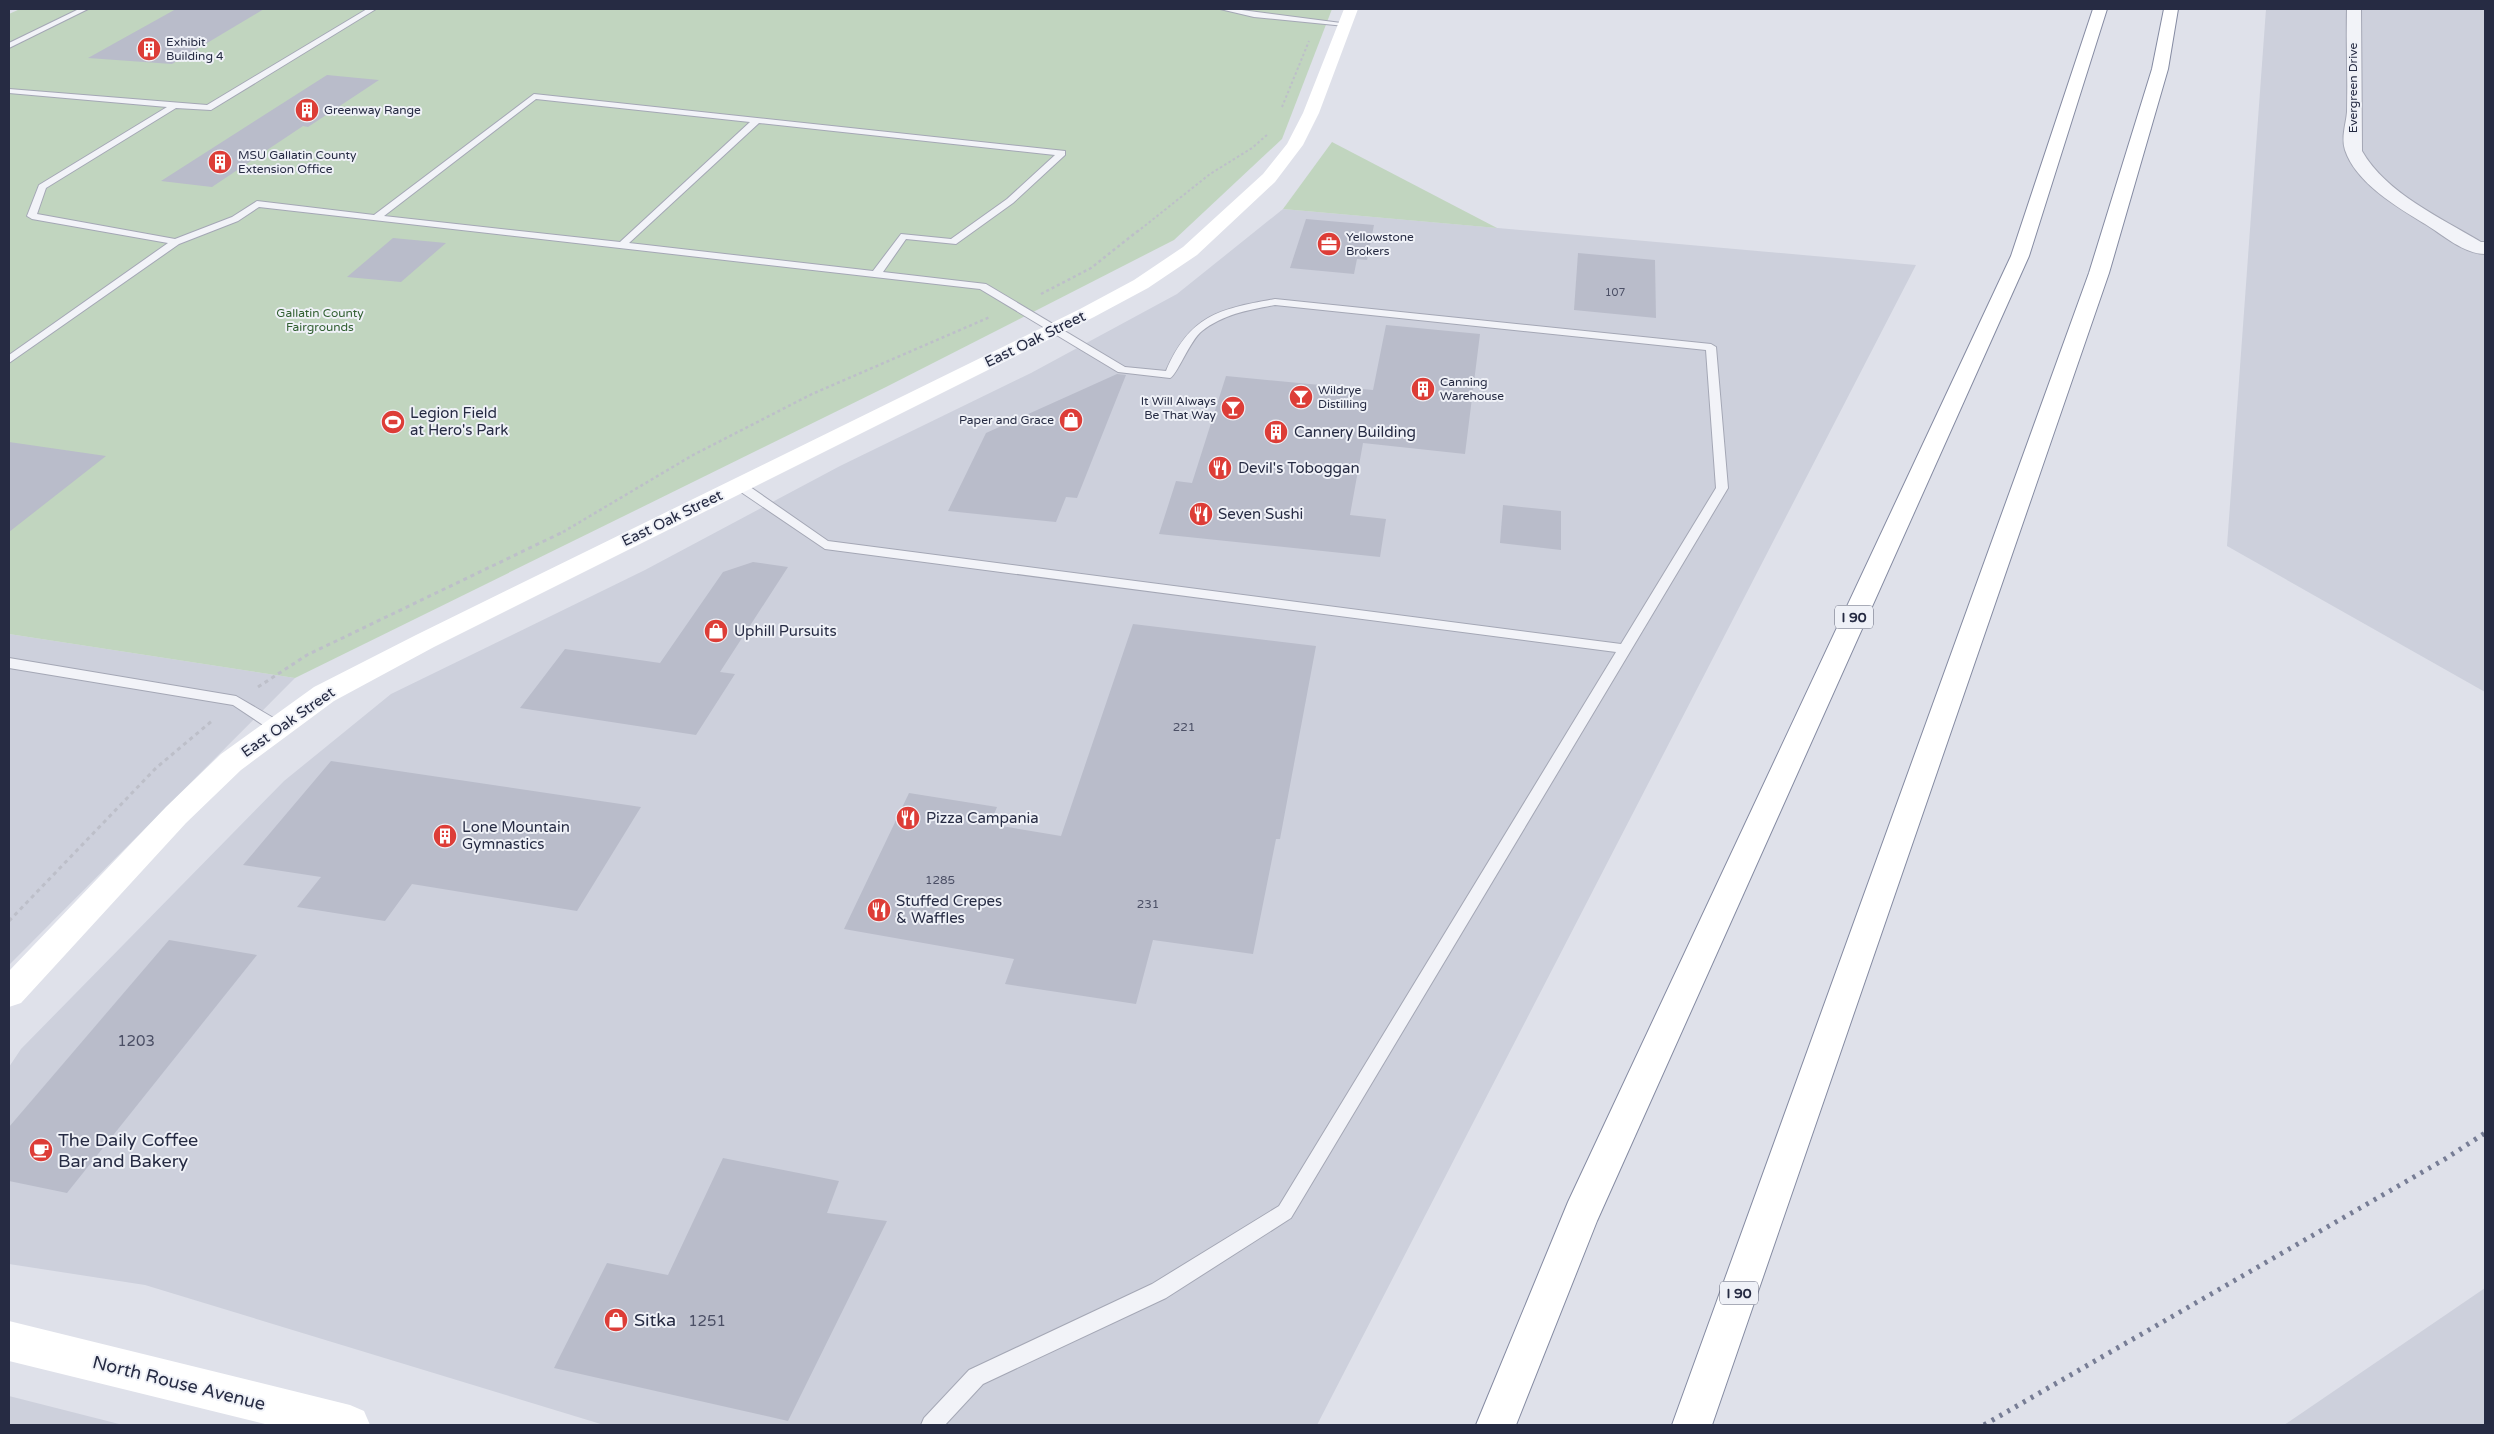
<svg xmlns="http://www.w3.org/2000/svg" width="2494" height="1434" font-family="'Varela Round',sans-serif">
<rect width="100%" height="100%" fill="#dfe1ea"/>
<g fill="#cdd0dc">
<path d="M2266,9H2485V692L2227,546Z"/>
<path d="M1283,209L1916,265L1317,1425H604L145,1285L9,1264V1067L21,1049L284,781L391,694L645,570L840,466L1031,373L1177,294Z"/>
<path d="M9,634L295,678L9,965Z"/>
<path d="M2485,1288V1425H2284Z"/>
<path d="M9,1396L123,1425H9Z"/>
</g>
<g fill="#c1d5bf">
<path d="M20,9H1332L1282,139L1174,240L886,387L295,678L9,634V14Z"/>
<path d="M1332,142L1497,228L1283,209Z"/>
</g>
<g fill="#b9bcca">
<path d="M176,9H264L172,64L88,58Z"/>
<path d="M327,75L379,80L308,127L303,126L212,187L161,181Z"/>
<path d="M1306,219L1374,225L1367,260L1357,259L1354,274L1290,268Z"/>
<path d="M393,238L446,243L401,282L347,277Z"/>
<path d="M1578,253L1655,260L1656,318L1574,310Z"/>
<path d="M1386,325L1480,334L1465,454L1363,443L1350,515L1386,519L1380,557L1159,534L1176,481L1192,483L1226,376L1373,390Z"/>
<path d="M1117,374L1126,375L1077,498L1066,497L1056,522L948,511L986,433Z"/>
<path d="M9,442L106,456L9,532Z"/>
<path d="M1503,505L1561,511V550L1500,543Z"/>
<path d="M753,562L788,567L720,672L735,674L696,735L520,708L565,649L660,663L723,572Z"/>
<path d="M1133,624L1316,646L1280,839H1276L1253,954L1153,940L1136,1004L1005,984L1014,959L844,929L909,793L997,807L990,824L1061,836Z"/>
<path d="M331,761L641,807L577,911L412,884L385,921L297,907L321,877L243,865Z"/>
<path d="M169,940L257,955L67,1193L9,1181V1127Z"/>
<path d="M723,1158L839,1181L827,1213L887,1221L788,1421L554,1368L607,1263L668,1275Z"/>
</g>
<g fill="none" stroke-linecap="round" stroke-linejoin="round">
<g stroke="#a4a7b5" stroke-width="2">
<g id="lane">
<path d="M79,9H88L9,48V43Z"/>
<path d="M367,9H376L211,110L176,108L46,188L37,214L175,239L232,217L257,201L374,215L534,94L1065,151V155L1013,203L956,244L906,239L883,272L986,284L1125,367L1166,371C1190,315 1219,309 1275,299L1711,344L1716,347L1728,488L1291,1218L1166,1298L983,1384L945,1425H921L924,1418L969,1370L1152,1284L1279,1206L1616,652L825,549L735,488V482H743L828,541L1621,644L1716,488L1706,350L1275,305C1249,310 1224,314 1202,331C1190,340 1176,377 1170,378L1118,372L980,289L259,207L238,221L179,244L9,363V355L168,243L32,219L27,216L39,185L167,107L9,93V89L207,105ZM536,99L750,122L620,242L384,216ZM759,123L1055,155L1007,199L951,239L901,234L873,271L629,243Z"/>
<path d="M1220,9H1234L1349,24L1345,26L1254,17Z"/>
<path d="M9,658L236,696L282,723L284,727L277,732L272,731L233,705L9,668Z"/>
</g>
</g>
<g stroke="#a4a7b5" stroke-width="2">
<path id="street" d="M2347,9H2361L2362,151C2386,193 2441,218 2481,242H2485V254C2464,254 2443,235 2425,224C2397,207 2356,183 2345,150C2341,137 2346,124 2347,112C2348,78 2346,43 2347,9Z"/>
</g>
<g stroke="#858ba2" stroke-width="2">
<g id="highway">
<path d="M2093,9H2107L2029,256L1597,1221L1516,1425H1476L1568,1202L2011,256Z"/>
<path d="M2164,9H2178L2168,69L2109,273L1712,1425H1672L2089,273L2152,69Z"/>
</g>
</g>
<g stroke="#bdbfc9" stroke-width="2" stroke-dasharray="2.5 2.5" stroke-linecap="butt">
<path d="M1282,107L1309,41"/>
<path d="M1137,232L1210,174L1252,148L1268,134"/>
</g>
<g stroke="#bdbfc9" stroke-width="2.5" stroke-dasharray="3 3" stroke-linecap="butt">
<path d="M1041,294L1091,268L1139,230"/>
<path d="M563,532L693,455L812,394L990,317"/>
</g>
<g stroke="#bdbfc9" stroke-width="3" stroke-dasharray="4 4" stroke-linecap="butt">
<path d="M258,687L307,655L565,531"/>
<path d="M9,921L156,768L213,720"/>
</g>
<use href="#lane" fill="#f2f3f8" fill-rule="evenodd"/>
<use href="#street" fill="#f2f3f8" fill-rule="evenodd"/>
<g fill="#fff" fill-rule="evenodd">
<path d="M1344,9H1358L1319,113L1303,145L1275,182L1197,255L1148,288L1094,317L434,647L334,701L241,770L186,823L21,1003L9,1007V971L166,807L221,754L314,687L416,635L1080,309L1134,280L1183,247L1263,174L1287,144L1303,113Z"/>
<path d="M9,1321L350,1405L364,1411L370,1425H269L9,1361Z"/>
</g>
<use href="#highway" fill="#fff" fill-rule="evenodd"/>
<path stroke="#777d95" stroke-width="5" stroke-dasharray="3 6" stroke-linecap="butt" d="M1984,1425L2445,1159L2485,1133"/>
</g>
<defs>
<g id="building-disc" transform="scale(1.25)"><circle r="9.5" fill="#dd3d37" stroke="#eff1f7"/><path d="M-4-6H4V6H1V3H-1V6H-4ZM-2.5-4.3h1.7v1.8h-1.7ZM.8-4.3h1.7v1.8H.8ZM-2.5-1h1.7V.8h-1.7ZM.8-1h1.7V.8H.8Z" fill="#fff"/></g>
<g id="office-disc" transform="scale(1.25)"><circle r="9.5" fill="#dd3d37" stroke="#eff1f7"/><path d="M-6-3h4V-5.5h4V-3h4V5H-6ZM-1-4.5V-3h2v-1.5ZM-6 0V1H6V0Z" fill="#fff"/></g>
<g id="bar-disc" transform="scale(1.25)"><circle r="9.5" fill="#dd3d37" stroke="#eff1f7"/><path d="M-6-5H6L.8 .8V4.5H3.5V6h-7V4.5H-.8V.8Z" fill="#fff"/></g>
<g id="shop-disc" transform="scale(1.25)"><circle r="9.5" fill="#dd3d37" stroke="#eff1f7"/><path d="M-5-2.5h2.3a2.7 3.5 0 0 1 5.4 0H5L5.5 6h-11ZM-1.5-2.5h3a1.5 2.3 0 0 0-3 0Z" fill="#fff"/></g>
<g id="stadium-disc" transform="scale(1.25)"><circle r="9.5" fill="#dd3d37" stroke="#eff1f7"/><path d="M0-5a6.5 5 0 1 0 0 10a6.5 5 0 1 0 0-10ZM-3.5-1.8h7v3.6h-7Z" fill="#fff"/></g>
<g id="restaurant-disc" transform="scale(1.25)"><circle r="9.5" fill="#dd3d37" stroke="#eff1f7"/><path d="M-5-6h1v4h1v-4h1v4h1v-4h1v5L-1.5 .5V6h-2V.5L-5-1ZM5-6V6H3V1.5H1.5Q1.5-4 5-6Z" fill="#fff"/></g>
<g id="cafe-disc" transform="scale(1.25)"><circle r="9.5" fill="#dd3d37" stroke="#eff1f7"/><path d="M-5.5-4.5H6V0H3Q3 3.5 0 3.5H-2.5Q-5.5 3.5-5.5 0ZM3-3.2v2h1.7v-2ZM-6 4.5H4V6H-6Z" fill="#fff"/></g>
</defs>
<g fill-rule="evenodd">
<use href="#building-disc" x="149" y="49"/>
<use href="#building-disc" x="307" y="110"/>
<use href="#building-disc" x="220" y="162"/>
<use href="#office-disc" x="1329" y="244"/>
<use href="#building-disc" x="1423" y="389"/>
<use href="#bar-disc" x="1301" y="397"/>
<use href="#bar-disc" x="1233" y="408"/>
<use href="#shop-disc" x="1071" y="420"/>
<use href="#stadium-disc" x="393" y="422"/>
<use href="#building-disc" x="1276" y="432"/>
<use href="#restaurant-disc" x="1220" y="468"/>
<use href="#restaurant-disc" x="1201" y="514"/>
<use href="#shop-disc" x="716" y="631"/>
<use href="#restaurant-disc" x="908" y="818"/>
<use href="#building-disc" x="445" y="836"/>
<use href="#restaurant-disc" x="879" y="910"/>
<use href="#cafe-disc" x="41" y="1150"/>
<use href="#shop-disc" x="616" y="1320"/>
</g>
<g text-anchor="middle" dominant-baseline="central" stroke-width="4" stroke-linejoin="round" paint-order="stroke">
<g font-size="11" fill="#4b4f65">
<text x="1615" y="292">107</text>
</g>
<g font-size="12" fill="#262b43" stroke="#eff1f7" text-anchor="start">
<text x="166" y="42">Exhibit<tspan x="166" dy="14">Building 4</tspan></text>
<text x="324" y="110">Greenway Range</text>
<text x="238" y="155">MSU Gallatin County<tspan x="238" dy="14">Extension Office</tspan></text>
<text x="1346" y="237">Yellowstone<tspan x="1346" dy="14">Brokers</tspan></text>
<text x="1440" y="382">Canning<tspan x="1440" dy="14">Warehouse</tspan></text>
<text x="1318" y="390">Wildrye<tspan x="1318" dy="14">Distilling</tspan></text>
<text x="1216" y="401" text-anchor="end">It Will Always<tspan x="1216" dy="14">Be That Way</tspan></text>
<text x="1054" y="420" text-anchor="end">Paper and Grace</text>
</g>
<g font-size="12" fill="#262b43" stroke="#eff1f7">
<text transform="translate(2353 88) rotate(-90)">Evergreen Drive</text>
</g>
<g font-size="12" fill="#326032" stroke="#eff1f7">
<text x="320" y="313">Gallatin County<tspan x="320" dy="14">Fairgrounds</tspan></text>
</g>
<g font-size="12" fill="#4b4f65">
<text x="1184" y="727">221</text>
<text x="940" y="880">1285</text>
<text x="1148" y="904">231</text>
</g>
<g fill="#eff1f7" stroke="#626679" stroke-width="1">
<rect x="1835" y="605.5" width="38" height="23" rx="4"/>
<rect x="1720" y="1281.5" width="38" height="23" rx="4"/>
</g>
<g font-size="14" font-weight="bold" fill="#262b43">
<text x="1854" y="617">I 90</text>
<text x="1739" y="1293">I 90</text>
</g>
<g font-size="15" fill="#262b43" stroke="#eff1f7">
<text transform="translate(1035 339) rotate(-26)">East Oak Street</text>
<text transform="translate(672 518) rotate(-26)">East Oak Street</text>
<text transform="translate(288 722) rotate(-35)">East Oak Street</text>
</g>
<g font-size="15" fill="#262b43" stroke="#eff1f7" text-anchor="start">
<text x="410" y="413">Legion Field<tspan x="410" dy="17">at Hero's Park</tspan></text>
<text x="1294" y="432">Cannery Building</text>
<text x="1238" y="468">Devil's Toboggan</text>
<text x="1218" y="514">Seven Sushi</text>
<text x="734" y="631">Uphill Pursuits</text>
<text x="926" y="818">Pizza Campania</text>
<text x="462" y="827">Lone Mountain<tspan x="462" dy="17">Gymnastics</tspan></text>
<text x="896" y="901">Stuffed Crepes<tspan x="896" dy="17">&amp; Waffles</tspan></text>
</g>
<g font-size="15" fill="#4b4f65">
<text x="136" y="1041">1203</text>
<text x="707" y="1321">1251</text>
</g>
<g font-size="18" fill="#262b43" stroke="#eff1f7" text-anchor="start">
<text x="58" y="1140">The Daily Coffee<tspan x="58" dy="21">Bar and Bakery</tspan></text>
<text x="634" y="1320">Sitka</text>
</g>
<g font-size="18" fill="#262b43" stroke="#eff1f7">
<text transform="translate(179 1383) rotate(14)">North Rouse Avenue</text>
</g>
</g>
<rect width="2494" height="1434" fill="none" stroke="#262b43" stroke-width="20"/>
</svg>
